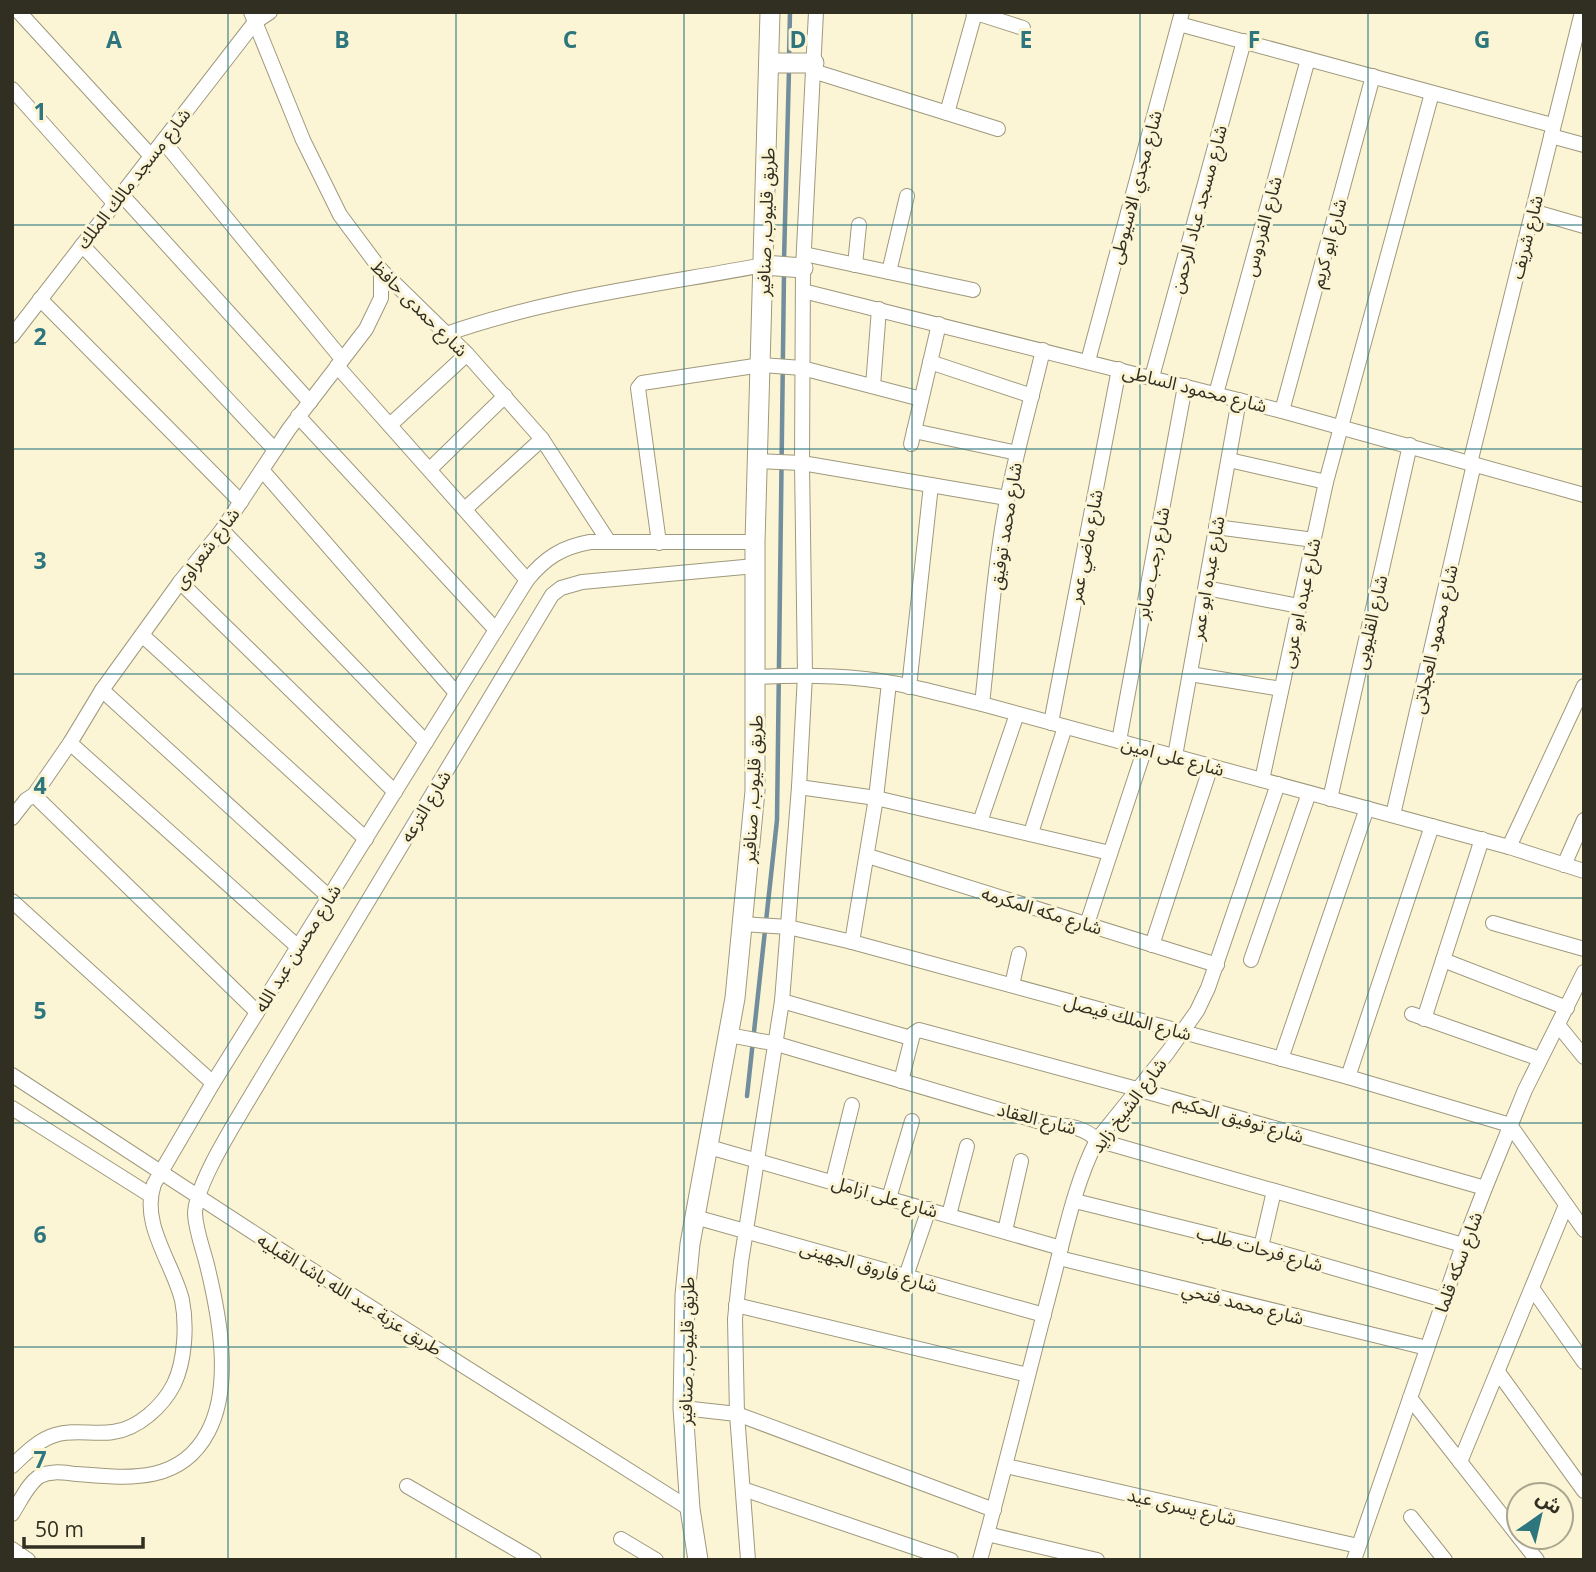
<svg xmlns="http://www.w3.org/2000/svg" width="1596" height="1572" font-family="'Open Sans','Noto Sans Arabic',sans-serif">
<rect width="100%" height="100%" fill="#fbf5d6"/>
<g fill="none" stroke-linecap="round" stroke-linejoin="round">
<g stroke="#728d9c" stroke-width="4.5">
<path d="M789,57L790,12"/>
<path d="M784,260L789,70"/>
<path d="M747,1096L777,820L784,273"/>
</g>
<g stroke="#9f997c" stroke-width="16">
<g id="street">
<path d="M19,12L151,156"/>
<path d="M251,12L303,140L340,215L381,270L467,354L542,439L609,542"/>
<path d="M973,12L1023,28"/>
<path d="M1179,24L1552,125"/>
<path d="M813,71L998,129"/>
<path d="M12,89L114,203"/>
<path d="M947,113L975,13"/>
<path d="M1551,136L1584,145"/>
<path d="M163,141L342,359"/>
<path d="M121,194L310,402"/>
<path d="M1532,211L1584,226"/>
<path d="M82,245L275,450"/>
<path d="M804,254L973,290"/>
<path d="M855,265L859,225"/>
<path d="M889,272L907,196"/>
<path d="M803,291L1282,411L1584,495"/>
<path d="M40,299L241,502"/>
<path d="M446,334C548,298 657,285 764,265"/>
<path d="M12,336L255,22L270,12"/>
<path d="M1088,361L1182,12"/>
<path d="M930,362L1032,396"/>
<path d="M337,366L527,580"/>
<path d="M1152,377L1244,41"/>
<path d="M873,386L879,309"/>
<path d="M1216,394L1308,59"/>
<path d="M1282,411L1373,76"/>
<path d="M298,416L496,630"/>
<path d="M390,425L467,354"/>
<path d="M914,431L1017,453"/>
<path d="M911,444L939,324"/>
<path d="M1229,460L1326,482"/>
<path d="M758,461L802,463L1007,498"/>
<path d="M1470,463L1582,12"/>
<path d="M430,469L505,396"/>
<path d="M262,470L456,693"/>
<path d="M465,509L542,439"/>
<path d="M1216,527L1314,540"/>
<path d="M222,530L426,742"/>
<path d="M659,543L638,388L642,383L761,365L802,368L921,399"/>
<path d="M180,582L395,792"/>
<path d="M1206,588L1299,606"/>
<path d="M142,635L366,839"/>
<path d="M1190,674L1281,689"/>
<path d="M756,677C793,675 828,675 865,679C904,683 944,695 982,704L1509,847L1584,871"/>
<path d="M909,687L931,485"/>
<path d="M102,690L329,897"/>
<path d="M982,704C989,642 993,579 1004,517C1013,461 1030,406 1043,350"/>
<path d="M1051,723L1119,369"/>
<path d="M1119,741L1185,386"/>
<path d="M70,743L298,947"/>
<path d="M1175,756L1239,400"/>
<path d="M1262,780L1326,482L1432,93"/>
<path d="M799,787L876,798L1110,853"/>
<path d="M34,795L257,1012"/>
<path d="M1330,799L1410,445"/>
<path d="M1393,815L1474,464"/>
<path d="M12,818L26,800L34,795L70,743L102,690L180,582L222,530L289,429L366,329L381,298V270"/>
<path d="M980,822L1017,714"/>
<path d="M1031,833L1065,727"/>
<path d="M1509,847L1584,686"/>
<path d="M868,856L1217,965"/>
<path d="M1564,865L1584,820"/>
<path d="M12,901L213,1083"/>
<path d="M1493,923L1584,949"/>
<path d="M743,924L788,927L852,942L1348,1077L1510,1125L1584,1230"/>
<path d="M1087,924L1145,748"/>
<path d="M852,942L876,798L889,683"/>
<path d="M1152,945L1211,766"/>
<path d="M1251,960L1309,793"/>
<path d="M1443,960L1567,1008"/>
<path d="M1012,985L1019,954"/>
<path d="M782,1001L911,1038"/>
<path d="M1412,1014L1540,1059"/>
<path d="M1424,1019L1482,839"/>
<path d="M1558,1025L1584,1057"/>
<path d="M729,1035L777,1044L1044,1123C1064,1126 1082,1125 1097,1140L1463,1245"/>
<path d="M1281,1059L1367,808"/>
<path d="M12,1075L274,1246L690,1509"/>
<path d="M1348,1077L1432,826"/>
<path d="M901,1081L913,1034L919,1030L1137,1089L1485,1188"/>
<path d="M12,1108L150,1195"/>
<path d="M709,1147L1061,1248"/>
<path d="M833,1181L852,1105"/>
<path d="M889,1198L912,1121"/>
<path d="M1075,1201L1261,1247L1444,1300"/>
<path d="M949,1215L967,1146"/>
<path d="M695,1217L1044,1315"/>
<path d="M1005,1231L1021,1161"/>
<path d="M1261,1247L1274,1191"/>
<path d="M1059,1258L1427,1348"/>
<path d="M906,1276L929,1209"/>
<path d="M1532,1288L1584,1362"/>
<path d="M736,1305L1028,1375"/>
<path d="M1498,1372L1584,1491"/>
<path d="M1410,1398L1519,1537"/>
<path d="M683,1408L737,1414L994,1510"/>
<path d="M1460,1462L1566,1205"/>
<path d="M12,1466C25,1454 38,1440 55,1435C74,1429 94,1435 113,1432C138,1429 163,1406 174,1384C185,1361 187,1325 182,1300C173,1263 140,1224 154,1184L213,1083L527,580C545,558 562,547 590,542H755"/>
<path d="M1006,1466L1358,1546"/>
<path d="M407,1486L534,1560"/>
<path d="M743,1489L951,1560"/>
<path d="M12,1514C20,1502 28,1483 40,1476C51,1470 65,1473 77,1474C127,1478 180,1485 208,1432C233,1385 219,1314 207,1265C203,1249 196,1231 195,1214C195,1186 232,1128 246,1104L552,595L561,588L582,582L755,566"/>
<path d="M1411,1517L1445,1560"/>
<path d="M987,1534L1097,1560"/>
<path d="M1519,1537L1537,1560"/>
<path d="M621,1539L656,1560"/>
<path d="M12,1549L28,1560"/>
<path d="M748,1560L737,1414L735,1319L741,1262L782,1001L799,787L805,675L802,463L803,268L816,12"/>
<path d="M980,1560C1005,1469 1027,1378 1051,1287C1064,1238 1074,1185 1097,1140L1168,1052L1197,1011L1208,988L1278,784"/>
<path d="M1354,1560L1463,1245L1485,1188L1525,1090L1584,972"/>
</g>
</g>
<g stroke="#9f997c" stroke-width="21">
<g id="secondary">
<path d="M769,63H814"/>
<path d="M764,265L803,268"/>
<path d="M698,1560L690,1509L683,1408L685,1295L690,1244L735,998L755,791V542L770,12"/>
</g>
</g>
<use href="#street" stroke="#fff" stroke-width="14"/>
<use href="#secondary" stroke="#fff" stroke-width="19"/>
</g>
<path fill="none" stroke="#2d767e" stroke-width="2" stroke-opacity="0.55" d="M228,12V1560M456,12V1560M684,12V1560M912,12V1560M1140,12V1560M1368,12V1560M12,225H1584M12,449H1584M12,674H1584M12,898H1584M12,1123H1584M12,1347H1584"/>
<g text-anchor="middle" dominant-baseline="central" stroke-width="6" stroke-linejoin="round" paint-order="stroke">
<g font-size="18" fill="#312e22" stroke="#fbf5d6">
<text transform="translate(133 178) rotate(-52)">شارع مسجد مالك الملك</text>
<text transform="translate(1135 187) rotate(-75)">شارع مجدي الاسيوطى</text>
<text transform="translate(1198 209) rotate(-75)">شارع مسجد عباد الرحمن</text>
<text transform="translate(765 222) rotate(-88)">طريق قليوب, صنافير</text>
<text transform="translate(1262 226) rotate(-75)">شارع الفردوس</text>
<text transform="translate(1526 237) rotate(-76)">شارع شريف</text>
<text transform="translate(1328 243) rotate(-75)">شارع ابو كريم</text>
<text transform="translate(420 308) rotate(45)">شارع حمدى حافظ</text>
<text transform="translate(1195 388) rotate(14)">شارع محمود الساطى</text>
<text transform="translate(1005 526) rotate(-81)">شارع محمد توفيق</text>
<text transform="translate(1085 546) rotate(-79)">شارع ماضي عمر</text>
<text transform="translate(206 548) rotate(-53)">شارع شعراوى</text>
<text transform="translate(1152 563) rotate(-79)">شارع رجب صابر</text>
<text transform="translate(1207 578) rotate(-80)">شارع عبده ابو عمر</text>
<text transform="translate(1300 603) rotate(-78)">شارع عبده ابو عربى</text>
<text transform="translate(1370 622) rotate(-77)">شارع القليوبى</text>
<text transform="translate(1434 639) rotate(-77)">شارع محمود العجلاتى</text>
<text transform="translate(1173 756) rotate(15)">شارع على امين</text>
<text transform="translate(752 789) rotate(-87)">طريق قليوب, صنافير</text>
<text transform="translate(425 806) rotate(-59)">شارع الترعه</text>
<text transform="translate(1042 910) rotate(17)">شارع مكه المكرمه</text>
<text transform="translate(297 948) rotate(-58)">شارع محسن عبد الله</text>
<text transform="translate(1128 1017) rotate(15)">شارع الملك فيصل</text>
<text transform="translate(1128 1105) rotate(-53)">شارع الشيخ زايد</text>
<text transform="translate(1037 1118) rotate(14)">شارع العقاد</text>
<text transform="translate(1239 1118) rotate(16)">شارع توفيق الحكيم</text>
<text transform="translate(885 1196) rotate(16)">شارع على ازامل</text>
<text transform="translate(1260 1248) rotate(15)">شارع فرحات طلب</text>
<text transform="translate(1458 1262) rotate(-70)">شارع سكه قلما</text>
<text transform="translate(869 1266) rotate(16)">شارع فاروق الجهينى</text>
<text transform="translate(350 1294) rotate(32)">طريق عزبة عبد الله باشا القبليه</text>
<text transform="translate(1243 1303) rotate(14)">شارع محمد فتحي</text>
<text transform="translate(686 1351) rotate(-89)">طريق قليوب, صنافير</text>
<text transform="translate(1182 1506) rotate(13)">شارع يسرى عيد</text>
</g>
</g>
<g font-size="23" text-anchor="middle" font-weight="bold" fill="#2d767e" stroke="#fbf5d6" stroke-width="6" stroke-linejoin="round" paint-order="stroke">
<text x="114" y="48">A</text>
<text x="342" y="48">B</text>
<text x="570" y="48">C</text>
<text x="798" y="48">D</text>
<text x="1026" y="48">E</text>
<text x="1254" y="48">F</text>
<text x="1482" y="48">G</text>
<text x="40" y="120">1</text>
<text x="40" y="345">2</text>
<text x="40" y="569">3</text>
<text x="40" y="794">4</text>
<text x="40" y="1019">5</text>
<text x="40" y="1243">6</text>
<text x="40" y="1468">7</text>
</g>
<rect width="1596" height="1572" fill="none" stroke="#312e22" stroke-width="28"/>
<g transform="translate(1540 1516) rotate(34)"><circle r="33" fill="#fbf5d6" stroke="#aaa58e" stroke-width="2"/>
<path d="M0-5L12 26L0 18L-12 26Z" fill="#2d767e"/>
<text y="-10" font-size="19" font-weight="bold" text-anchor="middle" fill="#312e22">ش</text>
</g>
<path d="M24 1537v10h119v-10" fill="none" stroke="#312e22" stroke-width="3.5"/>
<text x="35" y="1537" font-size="21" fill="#312e22" stroke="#fbf5d6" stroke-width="5" paint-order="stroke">50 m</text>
</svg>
